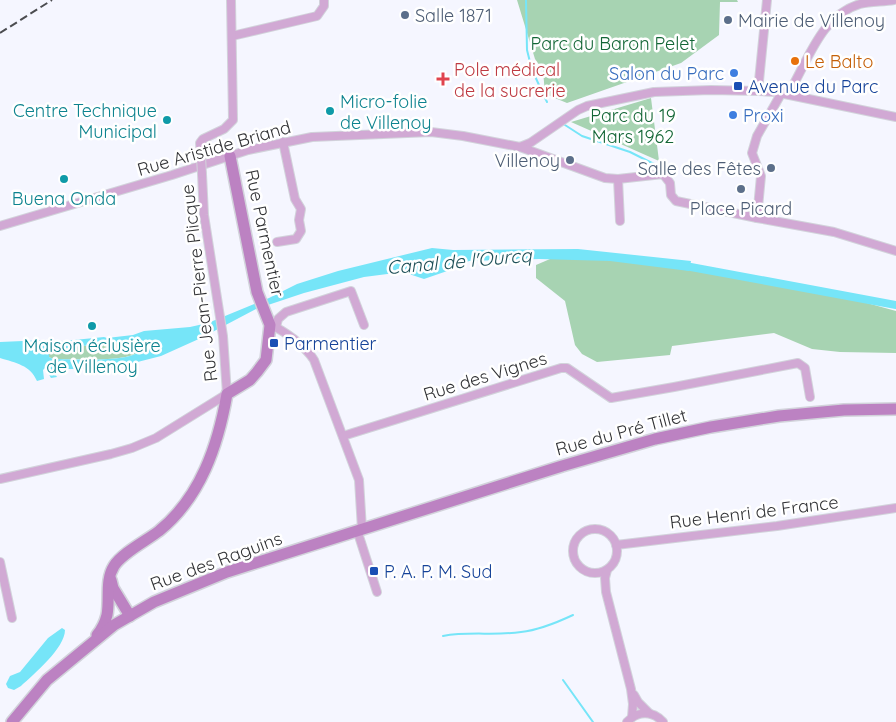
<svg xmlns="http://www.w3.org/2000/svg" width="896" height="722" font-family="Quicksand,sans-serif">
<rect width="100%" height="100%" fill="#f5f6ff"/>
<g fill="#a7d3b2">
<path d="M517,0H737L738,2H720L719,35L681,63L567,103L545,94L543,70L535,59Z"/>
<path d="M651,98L659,161L571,122Z"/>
<path d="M557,256L657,264L794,283L896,311V353L840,352L812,349L774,333L672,346L670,355L597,362L582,354L575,345L565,301L536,278V265Z"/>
<path d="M134,342L138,346L139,351C128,363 70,359 53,359L49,357V354L51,350L107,343Z"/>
</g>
<g fill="#76e5f8" fill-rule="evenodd">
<path d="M432,248L453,250L578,249L691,261L689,271L610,261L539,259L469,261L453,269L424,279L403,272L364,277L304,293L256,309L201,338L161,356L118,367L100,369H52L57,377L51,378L45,368L43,370L44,379L37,381C30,365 16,363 0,358V342L46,340L64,341L104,337L107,338L133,335L144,331L190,327L208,323L269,298L297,284L338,271ZM134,342L138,346L139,351C129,363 70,359 53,359L49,357V354L51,350L107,343Z"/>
<path d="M62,628L65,630C65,648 34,674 21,686L14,690L8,688L6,684L10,676L20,672L48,638Z"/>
</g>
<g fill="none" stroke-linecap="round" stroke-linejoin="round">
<g stroke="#76e5f8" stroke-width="2">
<path d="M526,0L527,50L532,70L547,102"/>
<path d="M565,125L582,136L630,152L660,167"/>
<path d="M443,636C469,631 495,636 521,632C539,630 556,623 573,615"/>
<path d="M563,680L593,722"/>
</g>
<path stroke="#76e5f8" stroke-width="8" d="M680,265L896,305"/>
<g stroke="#d2d3db" stroke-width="10">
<g id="street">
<path d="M232,36L317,16L324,6V0"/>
<path d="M758,91L767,0"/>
<path d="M781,94L791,89C809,58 822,15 860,4C871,1 883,2 894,0"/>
<path d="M520,147L530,143L578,110L587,106L654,92L711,90L758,91L775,92L896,117"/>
<path d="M201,157L200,143L203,139L224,129L233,120L231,0"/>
<path d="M618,179L620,221"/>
<path d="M757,218L761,176L752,153L757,136L781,94"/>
<path d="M0,226L172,175L248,150L312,137L431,132L463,136L520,147L605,178L618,179L663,174L670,183L671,195L676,201L757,218L834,232L896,251"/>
<path d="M277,242L296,239L301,231L299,220L301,209L295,199L283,142"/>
<path d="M270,325C284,330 306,347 314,360L359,480L362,529"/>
<path d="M276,327L278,319L286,312L351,291L364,325"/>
<path d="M343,436L561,368H567L611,398L674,387L798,363L805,368L810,397"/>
<path d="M0,479L111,454L132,448L156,438L227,394L223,336L204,215L202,174"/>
<circle cx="595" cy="551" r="22"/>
<path d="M357,530L377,592"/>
<path d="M616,545L777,526L896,508"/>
<path d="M0,562L12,618"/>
<path d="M607,570L605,578L606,592L631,689L633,704L632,717"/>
<path d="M634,695L638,702L649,713"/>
<path d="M627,722C637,711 652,710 663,722"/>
</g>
</g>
<g stroke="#d2d3db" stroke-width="14">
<g id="secondary">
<path d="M111,580L113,588L130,616"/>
<path d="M97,635C102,629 105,623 107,615C110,599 105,580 114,566C122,553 146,541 159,531C201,497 218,445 227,394L250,380L257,372L266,360L270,325L257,292L230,156"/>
<path d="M12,722L47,680L114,625L154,602L227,572L562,466L655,439L711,427L779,416L844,410L896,409"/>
</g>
</g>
<use href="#street" stroke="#d1a9d4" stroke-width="8"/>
<use href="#secondary" stroke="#bc82c2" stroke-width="11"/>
<path stroke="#4b4c50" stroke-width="2" stroke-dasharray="8 4" stroke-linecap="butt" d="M0,33L52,0"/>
<g stroke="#d2d3db" stroke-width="10" stroke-linecap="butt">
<path id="street-bridge" d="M201,157L202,174"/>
</g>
<use href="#street-bridge" stroke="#d1a9d4" stroke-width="8"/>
</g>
<g fill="#5c6f8a" stroke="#fff" stroke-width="2">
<circle cx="405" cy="15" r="5"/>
<circle cx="728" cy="20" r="5"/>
<circle cx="570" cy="160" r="5"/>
<circle cx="771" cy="168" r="5"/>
<circle cx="741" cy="189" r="5"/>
</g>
<circle fill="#e8710a" stroke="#fff" stroke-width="2" cx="795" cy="61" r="5"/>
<g fill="#3f7fe0" stroke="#fff" stroke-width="2">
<circle cx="734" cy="73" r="5"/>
<circle cx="733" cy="115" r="5"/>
</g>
<path fill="#e0444e" stroke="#fff" stroke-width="2" d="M440.5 71.5h5v5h5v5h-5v5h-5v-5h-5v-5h5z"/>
<g fill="#1a4fb4" stroke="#fff" stroke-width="2">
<rect x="733" y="81" width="10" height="10" rx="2.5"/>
<rect x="269" y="338" width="10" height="10" rx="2.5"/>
<rect x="369" y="566" width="10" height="10" rx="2.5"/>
</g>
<g fill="#0f9aa8" stroke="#fff" stroke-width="2">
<circle cx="330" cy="111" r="5"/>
<circle cx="167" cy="120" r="5"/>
<circle cx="64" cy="179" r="5"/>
<circle cx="92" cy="326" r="5"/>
</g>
<g text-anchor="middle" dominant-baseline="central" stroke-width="5" stroke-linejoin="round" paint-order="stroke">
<g font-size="18" fill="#4e5e75" stroke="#fff" text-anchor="start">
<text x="415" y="15">Salle 1871</text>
<text x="738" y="20">Mairie de Villenoy</text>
<text x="560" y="160" text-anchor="end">Villenoy</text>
<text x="761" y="168" text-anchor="end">Salle des Fêtes</text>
<text x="741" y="208" text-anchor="middle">Place Picard</text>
</g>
<g font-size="18" fill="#136636" stroke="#fff">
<text x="613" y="43">Parc du Baron Pelet</text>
<text x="633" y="115">Parc du 19<tspan x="633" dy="21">Mars 1962</tspan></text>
</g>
<g font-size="18" fill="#c56008" stroke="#fff" text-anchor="start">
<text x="805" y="61">Le Balto</text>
</g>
<g font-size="18" fill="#be3a42" stroke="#fff" text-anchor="start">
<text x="454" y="69">Pole médical<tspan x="454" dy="21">de la sucrerie</tspan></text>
</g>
<g font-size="18" fill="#366cbe" stroke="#fff" text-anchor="end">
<text x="724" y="73">Salon du Parc</text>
<text x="743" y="115" text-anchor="start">Proxi</text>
</g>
<g font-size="18" fill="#164399" stroke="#fff" text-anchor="start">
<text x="748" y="86">Avenue du Parc</text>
<text x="284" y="343">Parmentier</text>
<text x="384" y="571">P. A. P. M. Sud</text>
</g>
<g font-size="18" fill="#0d838f" stroke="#fff">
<text x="340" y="101" text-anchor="start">Micro-folie<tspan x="340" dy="21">de Villenoy</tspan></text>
<text x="157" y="110" text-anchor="end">Centre Technique<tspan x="157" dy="21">Municipal</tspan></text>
<text x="64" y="198">Buena Onda</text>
<text x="92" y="345">Maison éclusière<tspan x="92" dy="21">de Villenoy</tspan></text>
</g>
<g font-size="18" fill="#313235" stroke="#fff">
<text transform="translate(214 148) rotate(-16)">Rue Aristide Briand</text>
<text transform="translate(265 233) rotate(78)">Rue Parmentier</text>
<text transform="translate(199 283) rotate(-97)">Rue Jean-Pierre Plicque</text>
<text transform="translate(485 376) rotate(-17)">Rue des Vignes</text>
<text transform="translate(621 432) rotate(-15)">Rue du Pré Tillet</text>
<text transform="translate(754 512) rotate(-7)">Rue Henri de France</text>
<text transform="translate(216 561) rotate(-20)">Rue des Raguins</text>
</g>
<g font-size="19" font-style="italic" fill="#1d4f57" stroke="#fff">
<text transform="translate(459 261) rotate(-5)">Canal de l'Ourcq</text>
</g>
</g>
</svg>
